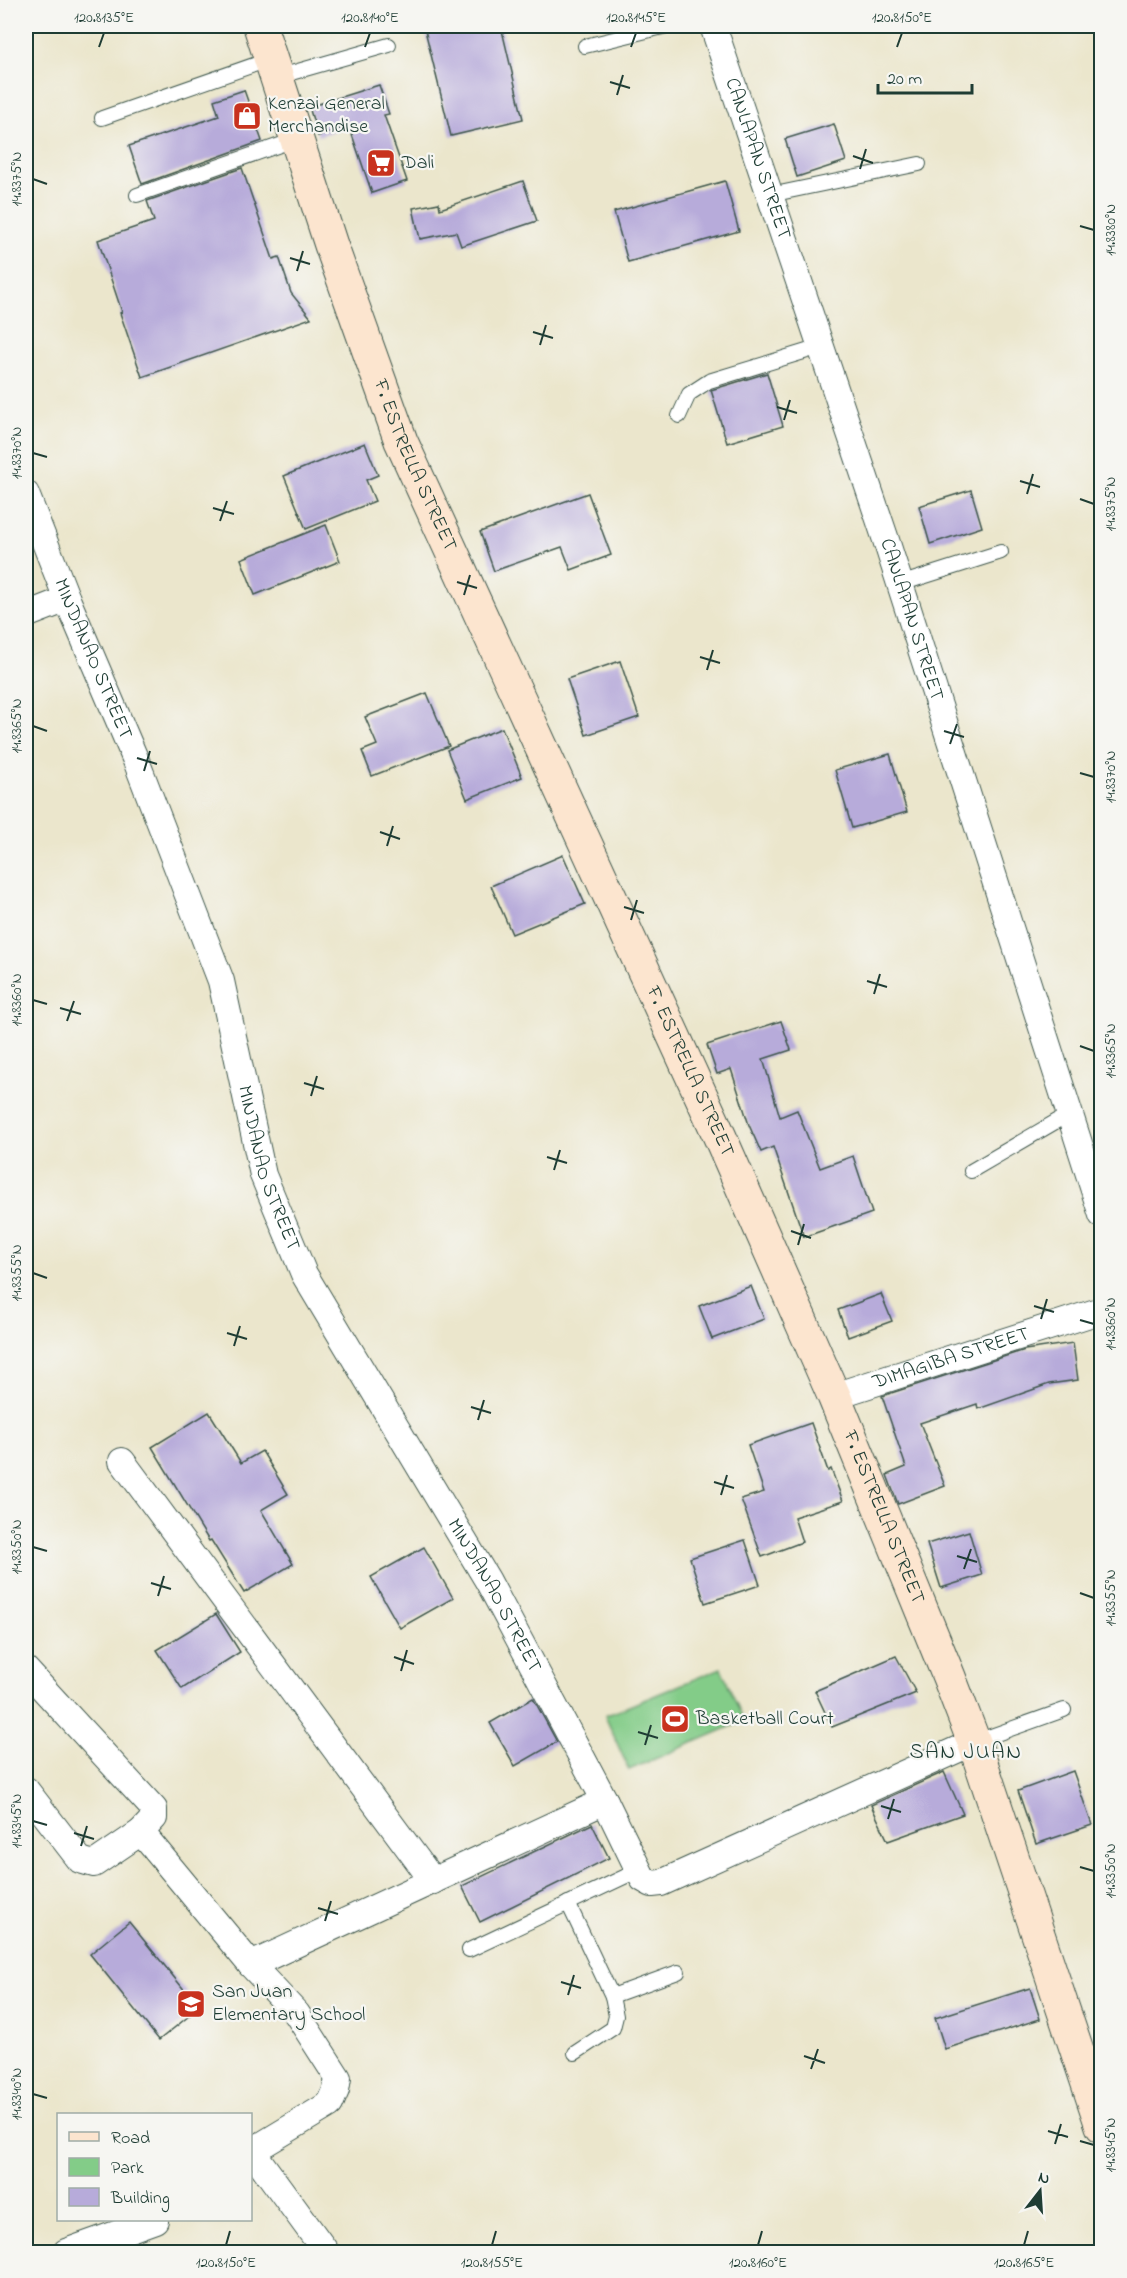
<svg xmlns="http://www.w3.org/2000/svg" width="1127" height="2278" font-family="'Indie Flower',sans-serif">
<rect width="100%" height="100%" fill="#f6f6f2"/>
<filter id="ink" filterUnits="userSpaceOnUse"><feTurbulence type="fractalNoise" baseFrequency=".0167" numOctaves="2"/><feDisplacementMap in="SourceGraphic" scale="12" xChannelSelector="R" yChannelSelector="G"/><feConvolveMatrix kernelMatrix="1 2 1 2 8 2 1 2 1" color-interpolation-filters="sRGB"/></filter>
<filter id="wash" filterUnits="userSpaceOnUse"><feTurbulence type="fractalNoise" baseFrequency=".008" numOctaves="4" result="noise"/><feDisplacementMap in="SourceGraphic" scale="24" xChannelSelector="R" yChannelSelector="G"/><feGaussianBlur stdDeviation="1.35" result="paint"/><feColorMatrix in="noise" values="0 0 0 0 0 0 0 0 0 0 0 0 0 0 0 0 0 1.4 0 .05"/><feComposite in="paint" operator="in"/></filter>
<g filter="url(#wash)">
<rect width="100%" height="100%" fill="#ebe6cc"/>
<path fill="#83cc88" stroke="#51845e" stroke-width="1.5" d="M721,1668L744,1721L629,1770L605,1716Z"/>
<g id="blocks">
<g fill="#b7abda">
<path d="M424,26H501L523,119L451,136Z"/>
<path d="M379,85L389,114L384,115L407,181L372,193L349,126L318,136L309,107Z"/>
<path d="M244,90L262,141L142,184L129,146L219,116L214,100Z"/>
<path d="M834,124L846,161L797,177L785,139Z"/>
<path d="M242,168L273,259L279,257L291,293L311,318L142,377L120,313L122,312L98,240L154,221L147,201Z"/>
<path d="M523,181L537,221L461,246L456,232L420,239L413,208L439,203L440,209Z"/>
<path d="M725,181L739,231L628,262L614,212Z"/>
<path d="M767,373L783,426L727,443L711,390Z"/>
<path d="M365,443L378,475L366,480L375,501L306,529L284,476Z"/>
<path d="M971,490L982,527L930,544L919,506Z"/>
<path d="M588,493L611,555L571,570L562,547L494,571L480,532Z"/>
<path d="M326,525L340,561L255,595L241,559Z"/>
<path d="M620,661L639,717L586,735L567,679Z"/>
<path d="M427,693L449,746L372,776L362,751L377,745L365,717Z"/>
<path d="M502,728L522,777L467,799L447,750Z"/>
<path d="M890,754L907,812L852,828L835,770Z"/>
<path d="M563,855L585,904L512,934L491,886Z"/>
<path d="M781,1021L791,1050L763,1059L780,1117L797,1110L820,1168L853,1156L872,1213L804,1237L773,1147L761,1152L749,1125L731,1069L717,1074L707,1045Z"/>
<path d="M751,1286L764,1319L712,1339L699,1306Z"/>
<path d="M881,1294L892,1321L848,1337L838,1310Z"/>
<path d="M1073,1343L1078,1380L1049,1384L978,1409L977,1404L920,1423L945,1486L898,1504L887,1475L906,1467L882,1396L1025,1350Z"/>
<path d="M209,1412L241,1463L262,1451L288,1494L261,1510L293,1564L244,1593L211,1540L209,1541L152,1447Z"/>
<path d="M811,1423L828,1471L831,1469L843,1501L794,1517L802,1542L762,1557L741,1499L764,1492L748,1445Z"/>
<path d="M969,1531L982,1575L941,1588L927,1544Z"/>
<path d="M745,1540L760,1585L705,1603L690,1558Z"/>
<path d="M424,1547L453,1598L400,1628L371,1577Z"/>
<path d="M216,1614L240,1652L182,1689L157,1650Z"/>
<path d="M896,1656L916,1693L832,1727L815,1691Z"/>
<path d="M533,1698L557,1742L515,1766L490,1723Z"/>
<path d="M1073,1771L1092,1825L1036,1844L1018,1791Z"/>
<path d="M944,1772L963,1814L888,1841L871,1805Z"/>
<path d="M592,1824L609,1858L480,1922L462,1886Z"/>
<path d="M129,1922L199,2008L159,2040L90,1954Z"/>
<path d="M1030,1988L1040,2019L945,2049L935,2018Z"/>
</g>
</g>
</g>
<g filter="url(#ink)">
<use href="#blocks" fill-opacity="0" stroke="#3e564b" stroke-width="1.5"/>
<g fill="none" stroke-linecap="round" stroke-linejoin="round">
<g stroke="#3e564b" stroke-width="16">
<g id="lane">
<path d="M585,46L667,26"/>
<path d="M277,77L389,45"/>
<path d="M102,118L271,59"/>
<path d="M137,195L297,139"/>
<path d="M770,195L919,164"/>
<path d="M679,416L689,394L709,381L820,347"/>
<path d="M900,584L1001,552"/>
<path d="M971,1171L1069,1114"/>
<path d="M974,1742L1064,1710"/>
<path d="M568,1903L612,1996L678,1972"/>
<path d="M469,1950L639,1870"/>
<path d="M575,2053L613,2028L616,2016L612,1996"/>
</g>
</g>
<g stroke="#3e564b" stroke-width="28">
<g id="street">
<path id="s1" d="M713,26L885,537L1102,1215"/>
<path id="s2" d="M26,494L67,599L137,763L221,981L263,1175L304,1274L488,1581L605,1801L643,1879L652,1884L661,1883L974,1742"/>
<path d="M26,615L67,599"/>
<path id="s3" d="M834,1396L1102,1310"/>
<path d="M122,1461L433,1881"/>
<path d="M26,1670L154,1809V1818L141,1832L251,1965L605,1801"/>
<path d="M26,1790L80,1860L94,1864L141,1832"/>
<path d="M251,1965L297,2014L338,2078L336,2090L330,2104L252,2151L326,2252"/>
<path d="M66,2252L155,2220"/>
</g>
</g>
<g stroke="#3e564b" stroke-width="35">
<g id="secondary">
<path id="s4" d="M260,26L331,245L401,441L720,1137L834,1396L949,1677L974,1742L1102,2126"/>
</g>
</g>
<use href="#lane" stroke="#fff" stroke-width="14"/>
<use href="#street" stroke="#fff" stroke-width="26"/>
<use href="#secondary" stroke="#fce5cf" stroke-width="33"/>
</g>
</g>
<path fill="none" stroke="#1f3d34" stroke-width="2" d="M99,47L104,33M365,47L370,33M631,47L636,33M897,47L902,33M610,82L630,88M617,95L623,75M853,156L873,163M860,169L866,149M33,179L47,184M1080,226L1094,230M290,258L310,264M297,271L303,251M533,332L553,338M540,345L546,325M777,407L797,413M784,420L790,400M33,453L47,457M1020,481L1040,487M1027,494L1033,474M1080,499L1094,504M213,508L234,514M220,521L227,501M457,582L477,588M464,595L470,575M700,657L720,663M707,670L713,650M33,726L47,731M944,731L964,737M950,744L957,724M137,758L157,764M144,771L150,751M1080,773L1094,777M380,832L400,839M387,846L393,826M624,907L644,913M631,920L637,900M867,981L887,987M874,994L880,974M33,1000L47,1004M60,1008L81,1014M67,1021L74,1001M1080,1046L1094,1051M304,1083L324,1089M311,1096L317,1076M547,1157L567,1163M554,1170L560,1150M791,1231L811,1238M798,1245L804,1224M33,1273L47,1278M1034,1306L1054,1312M1041,1319L1047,1299M1080,1320L1094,1324M227,1333L247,1339M234,1346L240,1326M471,1407L491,1413M478,1420L484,1400M714,1482L734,1488M721,1495L727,1475M33,1547L47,1551M957,1556L977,1562M964,1569L971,1549M151,1583L171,1589M1080,1593L1094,1598M158,1596L164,1576M394,1657L414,1664M401,1671L407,1650M638,1732L658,1738M645,1745L651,1725M881,1806L901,1812M888,1819L894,1799M33,1821L47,1825M74,1833L94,1839M81,1846L87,1826M1080,1867L1094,1871M318,1908L338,1914M325,1921L331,1901M561,1982L581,1988M568,1995L574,1975M804,2056L825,2063M811,2069L818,2049M33,2094L47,2098M1048,2131L1068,2137M1080,2141L1094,2145M1055,2144L1061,2124M226,2245L230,2231M492,2245L496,2231M758,2245L762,2231M1024,2245L1028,2231"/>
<defs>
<g id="shop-square" transform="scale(1.5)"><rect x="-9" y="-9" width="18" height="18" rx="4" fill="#c8321e" stroke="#f6f6f2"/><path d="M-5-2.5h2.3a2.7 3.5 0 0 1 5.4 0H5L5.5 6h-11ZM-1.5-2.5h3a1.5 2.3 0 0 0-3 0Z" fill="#fff"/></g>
<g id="supermarket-square" transform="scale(1.5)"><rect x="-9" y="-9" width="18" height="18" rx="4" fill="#c8321e" stroke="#f6f6f2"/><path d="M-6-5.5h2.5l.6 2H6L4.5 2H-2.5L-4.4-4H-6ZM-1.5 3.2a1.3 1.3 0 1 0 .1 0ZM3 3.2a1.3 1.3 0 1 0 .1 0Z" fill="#fff"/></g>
<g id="stadium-square" transform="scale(1.5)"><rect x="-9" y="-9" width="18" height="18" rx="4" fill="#c8321e" stroke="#f6f6f2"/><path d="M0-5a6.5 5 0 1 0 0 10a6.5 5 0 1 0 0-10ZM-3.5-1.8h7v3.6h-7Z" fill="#fff"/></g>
<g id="school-square" transform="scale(1.5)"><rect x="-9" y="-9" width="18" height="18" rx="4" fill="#c8321e" stroke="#f6f6f2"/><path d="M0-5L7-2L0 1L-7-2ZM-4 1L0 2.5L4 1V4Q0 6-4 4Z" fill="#fff"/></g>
</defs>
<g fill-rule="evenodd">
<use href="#shop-square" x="247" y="116"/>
<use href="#supermarket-square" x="381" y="163"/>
<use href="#stadium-square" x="675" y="1719"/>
<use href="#school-square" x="191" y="2004"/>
</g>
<g text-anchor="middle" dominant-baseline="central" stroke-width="4.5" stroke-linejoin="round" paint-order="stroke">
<g font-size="20" fill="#1f3d34" stroke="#f6f6f2" text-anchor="start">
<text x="268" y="104">Kenzai General<tspan x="268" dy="23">Merchandise</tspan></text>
<text x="402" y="163">Dali</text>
<text x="696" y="1719">Basketball Court</text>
<text x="212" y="1992">San Juan<tspan x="212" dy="23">Elementary School</tspan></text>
</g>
<g font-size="20" fill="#1f3d34" stroke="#f6f6f2">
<text stroke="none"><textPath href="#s1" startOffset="140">CANLAPAN STREET</textPath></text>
<text stroke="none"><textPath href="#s4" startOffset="466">F. ESTRELLA STREET</textPath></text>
<text stroke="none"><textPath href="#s1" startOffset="626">CANLAPAN STREET</textPath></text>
<text stroke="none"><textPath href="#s2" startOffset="178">MINDANAO STREET</textPath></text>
<text stroke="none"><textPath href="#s4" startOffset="1132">F. ESTRELLA STREET</textPath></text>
<text stroke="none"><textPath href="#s2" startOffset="718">MINDANAO STREET</textPath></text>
<text stroke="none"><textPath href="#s3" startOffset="123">DIMAGIBA STREET</textPath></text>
<text stroke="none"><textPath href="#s4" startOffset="1618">F. ESTRELLA STREET</textPath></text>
<text stroke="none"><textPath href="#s2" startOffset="1204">MINDANAO STREET</textPath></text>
</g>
<g font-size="22" letter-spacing="1.5" fill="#1f3d34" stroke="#f6f6f2">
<text x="966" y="1753">SAN JUAN</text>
</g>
</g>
<rect width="1127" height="2278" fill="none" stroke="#f6f6f2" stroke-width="66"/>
<rect x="57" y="2113" width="195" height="108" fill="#f6f6f2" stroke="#a0aca6" stroke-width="1.5"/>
<rect x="69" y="2132" width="30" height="9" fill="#fce5cf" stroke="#a0aca6" stroke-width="1.5"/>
<text x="111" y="2143" font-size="18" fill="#1f3d34">Road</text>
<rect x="69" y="2158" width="30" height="18" fill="#83cc88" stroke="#a0aca6" stroke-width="1.5"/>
<text x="111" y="2173" font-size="18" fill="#1f3d34">Park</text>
<rect x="69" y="2188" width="30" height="18" fill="#b7abda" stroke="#a0aca6" stroke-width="1.5"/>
<text x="111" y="2203" font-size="18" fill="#1f3d34">Building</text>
<g transform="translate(1040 2191) rotate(17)" stroke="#f6f6f2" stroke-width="4.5" paint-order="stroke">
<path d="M0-4.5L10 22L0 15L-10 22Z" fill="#1f3d34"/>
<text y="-9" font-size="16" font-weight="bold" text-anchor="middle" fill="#1f3d34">N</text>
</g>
<path d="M878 84v9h94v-9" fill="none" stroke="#1f3d34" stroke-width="3"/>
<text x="887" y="84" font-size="18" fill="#1f3d34" stroke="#f6f6f2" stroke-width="4.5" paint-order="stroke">20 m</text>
<rect x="33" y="33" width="1061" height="2212" fill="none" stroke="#1f3d34" stroke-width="2"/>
<g font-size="15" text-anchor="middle" fill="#1f3d34">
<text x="104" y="22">120.8135°E</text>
<text x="370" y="22">120.8140°E</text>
<text x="636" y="22">120.8145°E</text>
<text x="902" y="22">120.8150°E</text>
<text transform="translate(16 179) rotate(-90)" y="5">14.8375°N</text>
<text transform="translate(1110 230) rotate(-90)" y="5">14.8380°N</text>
<text transform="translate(16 453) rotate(-90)" y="5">14.8370°N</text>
<text transform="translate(1110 504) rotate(-90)" y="5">14.8375°N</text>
<text transform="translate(16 726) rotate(-90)" y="5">14.8365°N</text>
<text transform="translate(1110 777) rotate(-90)" y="5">14.8370°N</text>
<text transform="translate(16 1000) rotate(-90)" y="5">14.8360°N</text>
<text transform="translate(1110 1051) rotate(-90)" y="5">14.8365°N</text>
<text transform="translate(16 1273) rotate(-90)" y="5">14.8355°N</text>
<text transform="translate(1110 1324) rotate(-90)" y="5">14.8360°N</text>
<text transform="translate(16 1547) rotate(-90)" y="5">14.8350°N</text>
<text transform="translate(1110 1598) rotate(-90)" y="5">14.8355°N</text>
<text transform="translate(16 1821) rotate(-90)" y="5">14.8345°N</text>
<text transform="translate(1110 1871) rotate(-90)" y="5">14.8350°N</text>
<text transform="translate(16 2094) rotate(-90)" y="5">14.8340°N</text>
<text transform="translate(1110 2145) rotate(-90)" y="5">14.8345°N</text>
<text x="226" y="2267">120.8150°E</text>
<text x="492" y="2267">120.8155°E</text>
<text x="758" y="2267">120.8160°E</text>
<text x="1024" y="2267">120.8165°E</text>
</g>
</svg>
